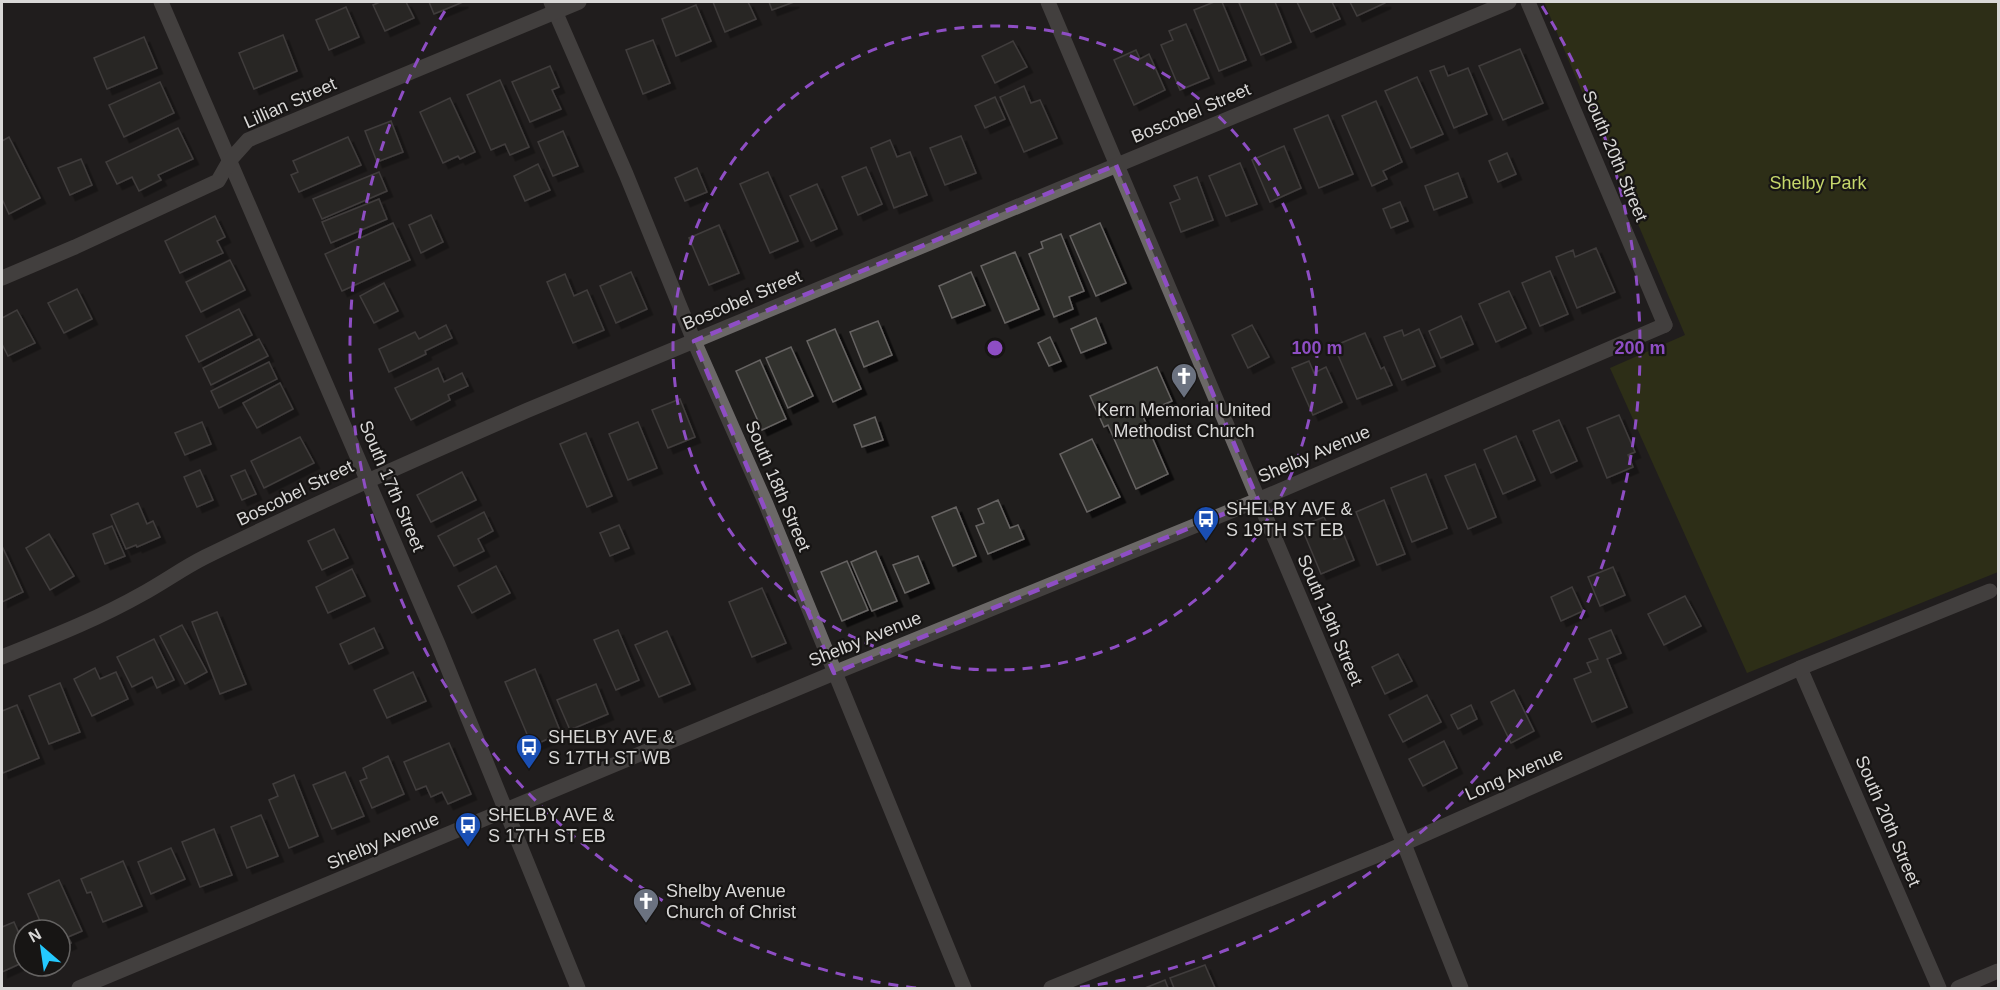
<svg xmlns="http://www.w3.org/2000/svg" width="2000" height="990" font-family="Arial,sans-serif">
<defs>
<filter id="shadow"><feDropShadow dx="5.5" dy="5.5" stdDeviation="0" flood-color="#0009"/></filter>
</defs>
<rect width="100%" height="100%" fill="#201e1d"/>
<path fill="#3c4310" d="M1544,2H1998V572L1747,673L1610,368L1685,335Z"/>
<g fill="#33312f" stroke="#666462" stroke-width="1.5" filter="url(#shadow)">
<path d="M380,2H406L414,18L385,31L373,5Z"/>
<path d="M429,2H463L434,14Z"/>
<path d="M713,2H748L756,19L725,32Z"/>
<path d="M769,2H794L772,10Z"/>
<path d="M1214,2H1222L1246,60L1219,71L1194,10Z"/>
<path d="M1242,2H1275L1291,42L1261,55L1239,3Z"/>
<path d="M1297,2H1332L1340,19L1311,32Z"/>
<path d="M1350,2H1385V3L1357,16Z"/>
<path d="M696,5L711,41L676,56L662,19Z"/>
<path d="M346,7L359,37L329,50L316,20Z"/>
<path d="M1186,24L1209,78L1180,90L1161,45L1173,40L1169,31Z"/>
<path d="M283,35L297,71L254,89L239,53Z"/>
<path d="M144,37L157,68L107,89L94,58Z"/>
<path d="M653,40L670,83L643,94L626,50Z"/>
<path d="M1013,41L1027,67L995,83L982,56Z"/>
<path d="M1520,49L1543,103L1503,120L1479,66Z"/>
<path d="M1136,50L1140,59L1149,54L1165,90L1134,105L1114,60Z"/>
<path d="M550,66L559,87L552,90L561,109L530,122L512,82Z"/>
<path d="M1444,66L1448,76L1468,68L1487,114L1454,128L1430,71Z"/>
<path d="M1417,77L1443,134L1411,148L1385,91Z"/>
<path d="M500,80L529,147L510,155L505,144L491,150L467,95Z"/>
<path d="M160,82L174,113L124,137L109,105Z"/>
<path d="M1024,86L1031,103L1040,100L1057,138L1024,152L1000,97Z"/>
<path d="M995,97L1005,119L985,128L975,106Z"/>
<path d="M450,98L475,152L460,159L458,156L443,163L420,112Z"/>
<path d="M1376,101L1402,162L1383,171L1387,179L1372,186L1342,116Z"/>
<path d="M1328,115L1353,174L1319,188L1294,129Z"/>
<path d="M391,121L403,152L377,162L365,131Z"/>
<path d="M178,128L193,159L158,175L161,180L139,191L132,177L117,184L106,162Z"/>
<path d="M563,131L578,166L553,176L538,142Z"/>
<path d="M961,136L976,173L945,185L930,148Z"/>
<path d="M9,137L40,198L9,214L2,199V141Z"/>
<path d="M348,137L361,165L299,192L291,175L298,172L293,161Z"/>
<path d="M890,140L897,157L910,152L927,195L894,208L871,148Z"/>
<path d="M1284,146L1301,188L1270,202L1252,160Z"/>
<path d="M1507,153L1516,174L1498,182L1489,161Z"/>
<path d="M81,159L92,185L70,195L58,168Z"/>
<path d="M1240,163L1257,204L1226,216L1209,176Z"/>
<path d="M538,164L550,190L525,201L514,176Z"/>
<path d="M866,167L882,204L858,215L842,177Z"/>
<path d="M697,168L707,192L685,201L675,178Z"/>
<path d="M379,172L387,191L322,219L313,199Z"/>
<path d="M768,172L798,241L770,253L740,184Z"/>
<path d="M1458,173L1467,197L1434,210L1425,186Z"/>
<path d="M1197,177L1213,220L1181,232L1170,203L1180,199L1174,186Z"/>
<path d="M817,184L837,229L811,241L790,196Z"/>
<path d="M379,199L387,219L331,243L322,222Z"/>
<path d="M1400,202L1408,221L1391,228L1383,209Z"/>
<path d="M431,215L443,242L421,253L409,225Z"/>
<path d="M215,216L225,237L217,241L223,253L180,273L165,241Z"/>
<path d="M393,223L410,260L342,291L325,254Z"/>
<path d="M1100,223L1126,283L1096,296L1070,236Z"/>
<path d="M719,225L739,273L709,285L689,238Z"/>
<path d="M1061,234L1084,291L1069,297L1073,309L1054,317L1029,254L1043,248L1041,242Z"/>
<path d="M1596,248L1615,292L1577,308L1556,257L1573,250L1575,257Z"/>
<path d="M1015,252L1039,309L1005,323L981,266Z"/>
<path d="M230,260L245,290L201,312L186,282Z"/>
<path d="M1550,271L1568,314L1540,326L1522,283Z"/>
<path d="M631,272L647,309L616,323L600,286Z"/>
<path d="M971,272L985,305L952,318L939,286Z"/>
<path d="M565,274L574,296L587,290L604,330L573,343L547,282Z"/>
<path d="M384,283L398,311L374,323L360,296Z"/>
<path d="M77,289L92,319L64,333L48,303Z"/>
<path d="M1509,291L1526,328L1496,342L1479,304Z"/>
<path d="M239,309L252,335L199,362L186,336Z"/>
<path d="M17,310L35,343L8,356L2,344V318Z"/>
<path d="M1461,316L1473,344L1441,358L1429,331Z"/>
<path d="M1096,318L1106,343L1081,353L1071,329Z"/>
<path d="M878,321L892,355L864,367L850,332Z"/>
<path d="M446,325L452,338L425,351L426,354L389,372L379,349L415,332L419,339Z"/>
<path d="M1252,325L1269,357L1248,368L1232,335Z"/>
<path d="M835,329L861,389L833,402L807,341Z"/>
<path d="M1419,329L1435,366L1402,380L1384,337L1402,330L1404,336Z"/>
<path d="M1365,333L1381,369L1384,367L1392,385L1357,399L1334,346Z"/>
<path d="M1050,337L1061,361L1049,366L1038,343Z"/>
<path d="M259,339L268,356L211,385L203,368Z"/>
<path d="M791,347L813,396L788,408L766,358Z"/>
<path d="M760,360L786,419L762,430L736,371Z"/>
<path d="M1309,361L1314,373L1326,367L1342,402L1313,415L1292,368Z"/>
<path d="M269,362L277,379L219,408L211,391Z"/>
<path d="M1157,367L1172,401L1142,414L1168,474L1136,489L1108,425L1104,427L1090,396Z"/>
<path d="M438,368L444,382L462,373L468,386L448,395L450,400L411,420L395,388Z"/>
<path d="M280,383L293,409L257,428L243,403Z"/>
<path d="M680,399L695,437L668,448L652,410Z"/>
<path d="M1619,415L1635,452L1628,455L1633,467L1607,478L1587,428Z"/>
<path d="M875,417L883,440L862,447L854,425Z"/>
<path d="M1559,420L1577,461L1551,473L1533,431Z"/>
<path d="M202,422L211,444L185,455L175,433Z"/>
<path d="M638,422L657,468L628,480L609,434Z"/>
<path d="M586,433L612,496L587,507L560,444Z"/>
<path d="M1516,436L1535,480L1503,494L1484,450Z"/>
<path d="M300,437L314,463L264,488L251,461Z"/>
<path d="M1092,439L1120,497L1087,512L1060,454Z"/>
<path d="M1475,464L1496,517L1468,529L1445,476Z"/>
<path d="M200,470L213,500L197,507L184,477Z"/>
<path d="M245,470L256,494L242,500L231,476Z"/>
<path d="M462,472L476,500L431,522L417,495Z"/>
<path d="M1426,474L1447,528L1412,542L1391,488Z"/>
<path d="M998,500L1010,528L1018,525L1024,539L988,554L976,526L984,523L978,509Z"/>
<path d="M1384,500L1405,554L1377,565L1356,512Z"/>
<path d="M138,503L147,524L153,521L160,537L137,547L136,545L126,549L111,515Z"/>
<path d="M956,507L976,556L953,566L932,517Z"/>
<path d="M484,512L493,531L478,539L484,551L454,566L438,536Z"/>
<path d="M1324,517L1334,539L1344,535L1354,560L1321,574L1301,526Z"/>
<path d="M619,525L629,548L610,556L600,533Z"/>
<path d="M112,526L125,556L105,564L93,534Z"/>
<path d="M334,529L348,558L322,570L308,541Z"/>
<path d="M49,534L74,576L50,590L26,548Z"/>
<path d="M2,546L23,592L2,602Z"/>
<path d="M876,551L897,601L872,611L851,562Z"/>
<path d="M918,556L929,583L905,593L893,565Z"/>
<path d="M847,561L868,610L842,621L821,572Z"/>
<path d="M496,566L510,593L472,613L458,586Z"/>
<path d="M1613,567L1625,595L1600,606L1588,577Z"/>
<path d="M352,569L365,596L328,613L316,587Z"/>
<path d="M1572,587L1583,611L1561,621L1551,597Z"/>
<path d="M762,588L786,643L752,657L729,602Z"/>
<path d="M1685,596L1701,626L1664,645L1648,614Z"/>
<path d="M217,612L246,684L220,694L192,622Z"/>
<path d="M182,625L207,672L185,684L160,636Z"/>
<path d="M374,628L383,648L349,664L340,644Z"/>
<path d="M618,630L639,680L616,690L594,640Z"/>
<path d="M1611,630L1621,653L1607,659L1627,707L1592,722L1574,679L1591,672L1587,663L1598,659L1589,639Z"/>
<path d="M667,631L690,684L659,697L635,645Z"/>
<path d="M154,639L174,680L157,688L152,677L132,687L117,657Z"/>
<path d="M1398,654L1412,681L1385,694L1372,667Z"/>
<path d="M95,668L100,679L116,672L128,699L92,716L74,679Z"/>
<path d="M535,669L561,733L532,746L505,682Z"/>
<path d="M413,672L426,701L387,718L374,690Z"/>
<path d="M60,683L80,732L49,744L29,696Z"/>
<path d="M596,684L608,714L570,730L557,700Z"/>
<path d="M1514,690L1534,731L1511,743L1491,702Z"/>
<path d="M1427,695L1441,722L1403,742L1389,715Z"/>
<path d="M17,705L39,758L3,773L2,769V711Z"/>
<path d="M1471,705L1477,719L1458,729L1451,715Z"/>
<path d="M1444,741L1457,768L1423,786L1409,759Z"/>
<path d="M449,743L471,794L448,804L442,792L431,797L426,786L416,790L404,762Z"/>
<path d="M388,756L404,794L372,808L360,781L367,778L363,768Z"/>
<path d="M345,772L364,816L332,829L313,785Z"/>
<path d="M294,775L318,836L289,848L269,800L278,796L273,784Z"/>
<path d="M261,815L278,856L247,868L231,827Z"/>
<path d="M214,829L232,875L200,887L182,842Z"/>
<path d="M171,848L185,879L151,894L138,862Z"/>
<path d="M123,861L142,906L103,922L91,892L87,893L81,879Z"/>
<path d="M59,880L82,931L68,937L71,943L60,948V930H44L28,894Z"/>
<path d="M14,922L24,945V962L2,972V927Z"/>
<path d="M1205,965L1215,988H1174L1170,978Z"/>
<path d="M1165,980L1168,988H1145Z"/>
</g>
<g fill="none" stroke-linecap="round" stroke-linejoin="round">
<g stroke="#6b6867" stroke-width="15">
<path d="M161,2L438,644L578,988"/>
<path d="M551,2L626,174L694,341L766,504L964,988"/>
<path d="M1048,2L1404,844L1461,988"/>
<path d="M1528,2L1665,325"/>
<path d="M2,278L75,247L218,181L230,160L248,140L579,2"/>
<path d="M2,657C49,638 98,619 142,594C164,582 183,568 205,557C311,505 420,457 528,410L1509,2"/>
<path d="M1800,668L1939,988"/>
<path d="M1051,988L1385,852L1800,668L1990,591"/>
<path d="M1958,988L1998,971"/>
</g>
<path stroke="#6b6867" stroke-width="15" d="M79,988L834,673L1258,500L1665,325"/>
</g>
<path d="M0 0H2000V990H0ZM1116,165L1258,500L834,673L694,341Z" fill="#201e1d" fill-opacity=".55" fill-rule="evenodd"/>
<path fill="none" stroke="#8e4ec4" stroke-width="4.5" stroke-dasharray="12 8" stroke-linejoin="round" d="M1116,165L1258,500L834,673L694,341Z"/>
<g fill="none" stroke="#8e4ec4" stroke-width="3" stroke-dasharray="10 8">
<circle cx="995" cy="348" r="322"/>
<path d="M916 988A645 645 0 0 1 448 6M1542 6A645 645 0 0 1 1074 988"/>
</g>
<defs>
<g id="church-pin" transform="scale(1.35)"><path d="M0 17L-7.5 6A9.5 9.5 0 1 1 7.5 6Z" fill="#6b7280" stroke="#171514"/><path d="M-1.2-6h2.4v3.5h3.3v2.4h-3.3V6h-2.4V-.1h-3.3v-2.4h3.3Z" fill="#fff"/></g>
<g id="bus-pin" transform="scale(1.35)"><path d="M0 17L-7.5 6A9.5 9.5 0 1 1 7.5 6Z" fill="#1a4fb4" stroke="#171514"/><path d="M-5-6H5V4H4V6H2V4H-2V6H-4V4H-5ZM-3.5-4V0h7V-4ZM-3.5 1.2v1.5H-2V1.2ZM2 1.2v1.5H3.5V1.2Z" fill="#fff"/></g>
</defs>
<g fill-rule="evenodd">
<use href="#church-pin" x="1184" y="376"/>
<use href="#bus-pin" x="1206" y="519"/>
<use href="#bus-pin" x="529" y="747"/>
<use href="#bus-pin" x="468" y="825"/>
<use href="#church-pin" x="646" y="901"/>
</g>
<g text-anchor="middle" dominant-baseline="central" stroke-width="4.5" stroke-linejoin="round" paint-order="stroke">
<g font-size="18" fill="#d9d8d7" stroke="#171514">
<text transform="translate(290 103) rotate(-24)">Lillian Street</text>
<text transform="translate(1191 113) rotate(-23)">Boscobel Street</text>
<text transform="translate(1615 156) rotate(67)">South 20th Street</text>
<text transform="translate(742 300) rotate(-23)">Boscobel Street</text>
<text transform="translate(1314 454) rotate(-23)">Shelby Avenue</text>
<text transform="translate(392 486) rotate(67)">South 17th Street</text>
<text transform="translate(778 486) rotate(67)">South 18th Street</text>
<text transform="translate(295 493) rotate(-26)">Boscobel Street</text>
<text transform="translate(1330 620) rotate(67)">South 19th Street</text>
<text transform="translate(865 639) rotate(-22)">Shelby Avenue</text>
<text transform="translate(1514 774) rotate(-24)">Long Avenue</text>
<text transform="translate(1888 821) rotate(67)">South 20th Street</text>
<text transform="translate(383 841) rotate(-23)">Shelby Avenue</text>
</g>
<g font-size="18" fill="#c5d66b" stroke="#171514">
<text x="1818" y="183">Shelby Park</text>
</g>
<g font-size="18" fill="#d9d8d7" stroke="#171514" text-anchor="start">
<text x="1184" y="410" text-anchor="middle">Kern Memorial United<tspan x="1184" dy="21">Methodist Church</tspan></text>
<text x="1226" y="509">SHELBY AVE &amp;<tspan x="1226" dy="21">S 19TH ST EB</tspan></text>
<text x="548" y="737">SHELBY AVE &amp;<tspan x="548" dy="21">S 17TH ST WB</tspan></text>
<text x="488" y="815">SHELBY AVE &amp;<tspan x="488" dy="21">S 17TH ST EB</tspan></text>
<text x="666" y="891">Shelby Avenue<tspan x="666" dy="21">Church of Christ</tspan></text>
</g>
</g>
<circle cx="995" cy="348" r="9" fill="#8e4ec4" stroke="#171514" stroke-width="3"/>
<g font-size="18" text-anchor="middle" font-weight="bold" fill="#8e4ec4" stroke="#171514" stroke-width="4.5" stroke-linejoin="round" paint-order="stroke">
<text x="1317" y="354">100 m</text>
<text x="1640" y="354">200 m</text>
</g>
<rect width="2000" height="990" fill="none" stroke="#d9d8d7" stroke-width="6"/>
<g transform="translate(42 948) rotate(331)"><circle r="28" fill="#171514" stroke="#656362" stroke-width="1.5"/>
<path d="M0-4.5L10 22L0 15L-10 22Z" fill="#24c9fe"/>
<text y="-9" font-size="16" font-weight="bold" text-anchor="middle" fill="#d9d8d7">N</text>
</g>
</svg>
